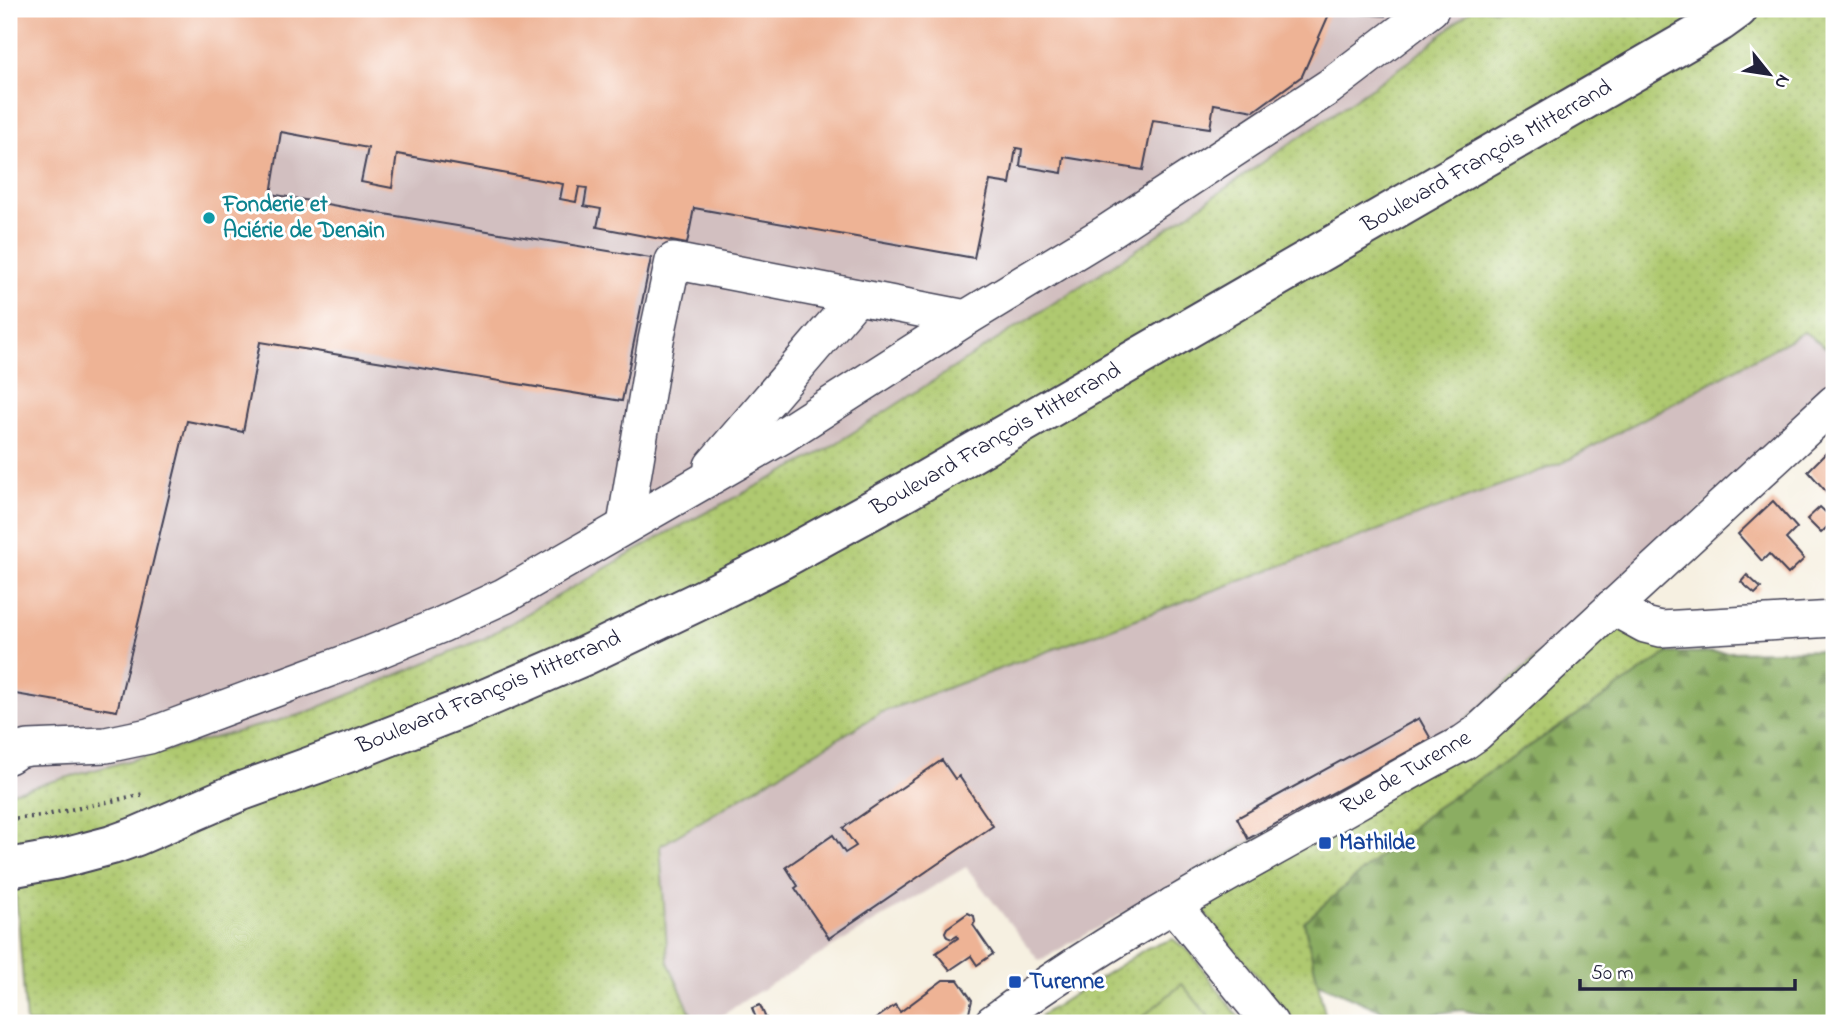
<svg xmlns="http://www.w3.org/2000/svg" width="1843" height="1032" font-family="'Indie Flower',sans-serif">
<defs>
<pattern id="grass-dots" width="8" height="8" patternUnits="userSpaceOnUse" patternTransform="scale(1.75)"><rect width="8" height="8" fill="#afc96f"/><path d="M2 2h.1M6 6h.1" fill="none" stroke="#96ac61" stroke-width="1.8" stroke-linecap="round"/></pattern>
<pattern id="forest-firs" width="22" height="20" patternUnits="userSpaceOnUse" patternTransform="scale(1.75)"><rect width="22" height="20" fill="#8bad62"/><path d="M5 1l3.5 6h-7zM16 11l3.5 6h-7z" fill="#718c52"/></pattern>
</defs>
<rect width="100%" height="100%" fill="#fff"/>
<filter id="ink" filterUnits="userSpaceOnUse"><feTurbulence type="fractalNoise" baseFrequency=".0143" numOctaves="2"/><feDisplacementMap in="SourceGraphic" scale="14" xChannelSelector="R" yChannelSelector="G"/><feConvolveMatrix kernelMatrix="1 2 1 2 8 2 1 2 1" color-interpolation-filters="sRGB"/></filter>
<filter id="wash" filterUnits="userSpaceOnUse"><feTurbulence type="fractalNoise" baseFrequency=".00686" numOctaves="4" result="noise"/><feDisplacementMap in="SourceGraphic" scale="28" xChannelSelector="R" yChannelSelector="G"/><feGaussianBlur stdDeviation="1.57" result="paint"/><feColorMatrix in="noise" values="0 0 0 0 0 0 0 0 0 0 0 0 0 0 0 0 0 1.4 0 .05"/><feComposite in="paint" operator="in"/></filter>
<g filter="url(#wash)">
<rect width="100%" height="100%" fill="#f6f0e1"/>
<g fill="#d2bfc0">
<path d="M9,9H1472L1410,61L1133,252L826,450L665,534L483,639L303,714L9,793Z"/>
<path d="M1804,332L1834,353V385L1631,573L1455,730L1178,882L1039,961L966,867L748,998L711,1023H695L668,962L660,846L882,712L1564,462Z"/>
</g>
<g fill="url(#grass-dots)" stroke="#687655" stroke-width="2">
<path d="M1472,9H1834V353L1804,332L1564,462L882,712L660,846L668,962L695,1023H26L18,915L9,851V793L303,714L483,639L665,534L826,450L1133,252L1410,61Z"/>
<path d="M1631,573L1668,653L1580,713L1434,809L1304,922L1327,1023H1296L1178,882L1455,730Z"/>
<path d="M1173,939L1190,952L1243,1023H1045L1040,1016L1147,948Z"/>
</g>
<path fill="url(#forest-firs)" stroke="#56684e" stroke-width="2" d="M1834,650V1023H1524L1462,1010L1400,1019L1318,983L1304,922L1434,809L1580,713L1668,653Z"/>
<path fill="#afc96f" stroke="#687655" stroke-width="2" d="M1182,984L1214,1023H1135Z"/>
<g id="blocks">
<g fill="#eeb395">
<path d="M9,9H1386L1385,16L1330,12L1302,76L1254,111L1214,104L1210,128L1153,120L1143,170L1064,157L1062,173L1020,166L1022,149L1016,148L1010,184L990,181L974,258L694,208L687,244L597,227L601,209L584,206L587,188L579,187L576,202L560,199L563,184L397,154L392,188L361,182L368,148L281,132L271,194L354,209L651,258L622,401L260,342L243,432L187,421L117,711L9,693Z"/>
<path d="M1834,445V494L1831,497L1808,471Z"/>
<path d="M1773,501L1797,528L1786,539L1804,559L1788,574L1769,554L1762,561L1738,534Z"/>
<path d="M1820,507L1834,520L1821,533L1807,519Z"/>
<path d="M1747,575L1761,588L1755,594L1741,582Z"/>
<path d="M1419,718L1431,739L1248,839L1237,818Z"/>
<path d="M942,760L955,779L959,776L993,826L829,938L795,888L798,886L786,867L833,835L845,853L856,846L843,828Z"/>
<path d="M968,913L974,916L975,922L973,925L993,954L977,965L971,956L950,970L936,953L958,938L957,936L952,939L947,937L945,932L947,928Z"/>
<path d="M943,980H958L972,1000L969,1013L956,1023H870L895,1005L900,1012Z"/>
<path d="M760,1005L768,1023H758L752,1008Z"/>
</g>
</g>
</g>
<g filter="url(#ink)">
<use href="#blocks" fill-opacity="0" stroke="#424154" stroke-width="2"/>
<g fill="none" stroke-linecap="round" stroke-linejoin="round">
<g stroke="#424154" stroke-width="38">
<g id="minor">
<path d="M712,466L857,297"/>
<path d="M625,525L656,340L673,261L966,318"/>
<path d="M1612,607L1645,625L1661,629L1834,619"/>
<path d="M9,756L18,750L29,748L106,745L149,736L372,653L441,625L504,596L782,436L966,318L1106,233L1329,87L1431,9"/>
<path d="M1173,905L1270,1023"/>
<path d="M992,1023C1086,953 1188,896 1291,839C1349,807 1405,773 1463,743L1476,734L1834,403"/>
</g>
</g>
<g stroke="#424154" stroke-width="42">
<path id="major" d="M9,868L59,859L112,845L137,836L239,792L353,751L468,706L584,656L701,600L773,564L908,490L1720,22L1738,9"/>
</g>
<path stroke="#424154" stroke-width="4.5" stroke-dasharray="2 5" stroke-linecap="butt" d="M9,819L42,816L144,794"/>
<use href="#minor" stroke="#fff" stroke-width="35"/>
<use href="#major" stroke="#fff" stroke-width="38"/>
</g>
</g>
<circle fill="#0f9aa8" stroke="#fff" stroke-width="2.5" cx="209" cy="218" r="7"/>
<g fill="#1a4fb4" stroke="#fff" stroke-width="2.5">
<rect x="1318" y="836" width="14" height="14" rx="3.5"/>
<rect x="1008" y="975" width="14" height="14" rx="3.5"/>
</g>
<g text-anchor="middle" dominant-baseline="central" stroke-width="6" stroke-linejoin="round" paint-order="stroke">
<g font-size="23" fill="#22223b" stroke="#fff">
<text transform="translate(1487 157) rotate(-30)">Boulevard François Mitterrand</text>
<text transform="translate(996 440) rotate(-30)">Boulevard François Mitterrand</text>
<text transform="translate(489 693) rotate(-23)">Boulevard François Mitterrand</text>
<text transform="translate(1406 773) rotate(-30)">Rue de Turenne</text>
</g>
<g font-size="23" font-weight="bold" fill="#0d838f" stroke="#fff" text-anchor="start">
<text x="223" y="205">Fonderie et<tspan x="223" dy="26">Aciérie de Denain</tspan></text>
</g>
<g font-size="23" font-weight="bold" fill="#164399" stroke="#fff" text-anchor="start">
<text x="1339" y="843">Mathilde</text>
<text x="1029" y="982">Turenne</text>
</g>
</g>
<rect width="1843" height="1032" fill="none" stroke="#fff" stroke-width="35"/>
<g transform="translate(1769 74) rotate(120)" stroke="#ffffff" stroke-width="5" paint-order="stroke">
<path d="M0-5L12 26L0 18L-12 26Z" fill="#22223b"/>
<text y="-10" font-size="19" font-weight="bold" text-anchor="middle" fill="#22223b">N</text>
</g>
<path d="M1580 979v10h215v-10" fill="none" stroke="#22223b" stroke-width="3.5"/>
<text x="1591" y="979" font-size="21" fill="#22223b" stroke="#ffffff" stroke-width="5" paint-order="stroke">50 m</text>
</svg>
